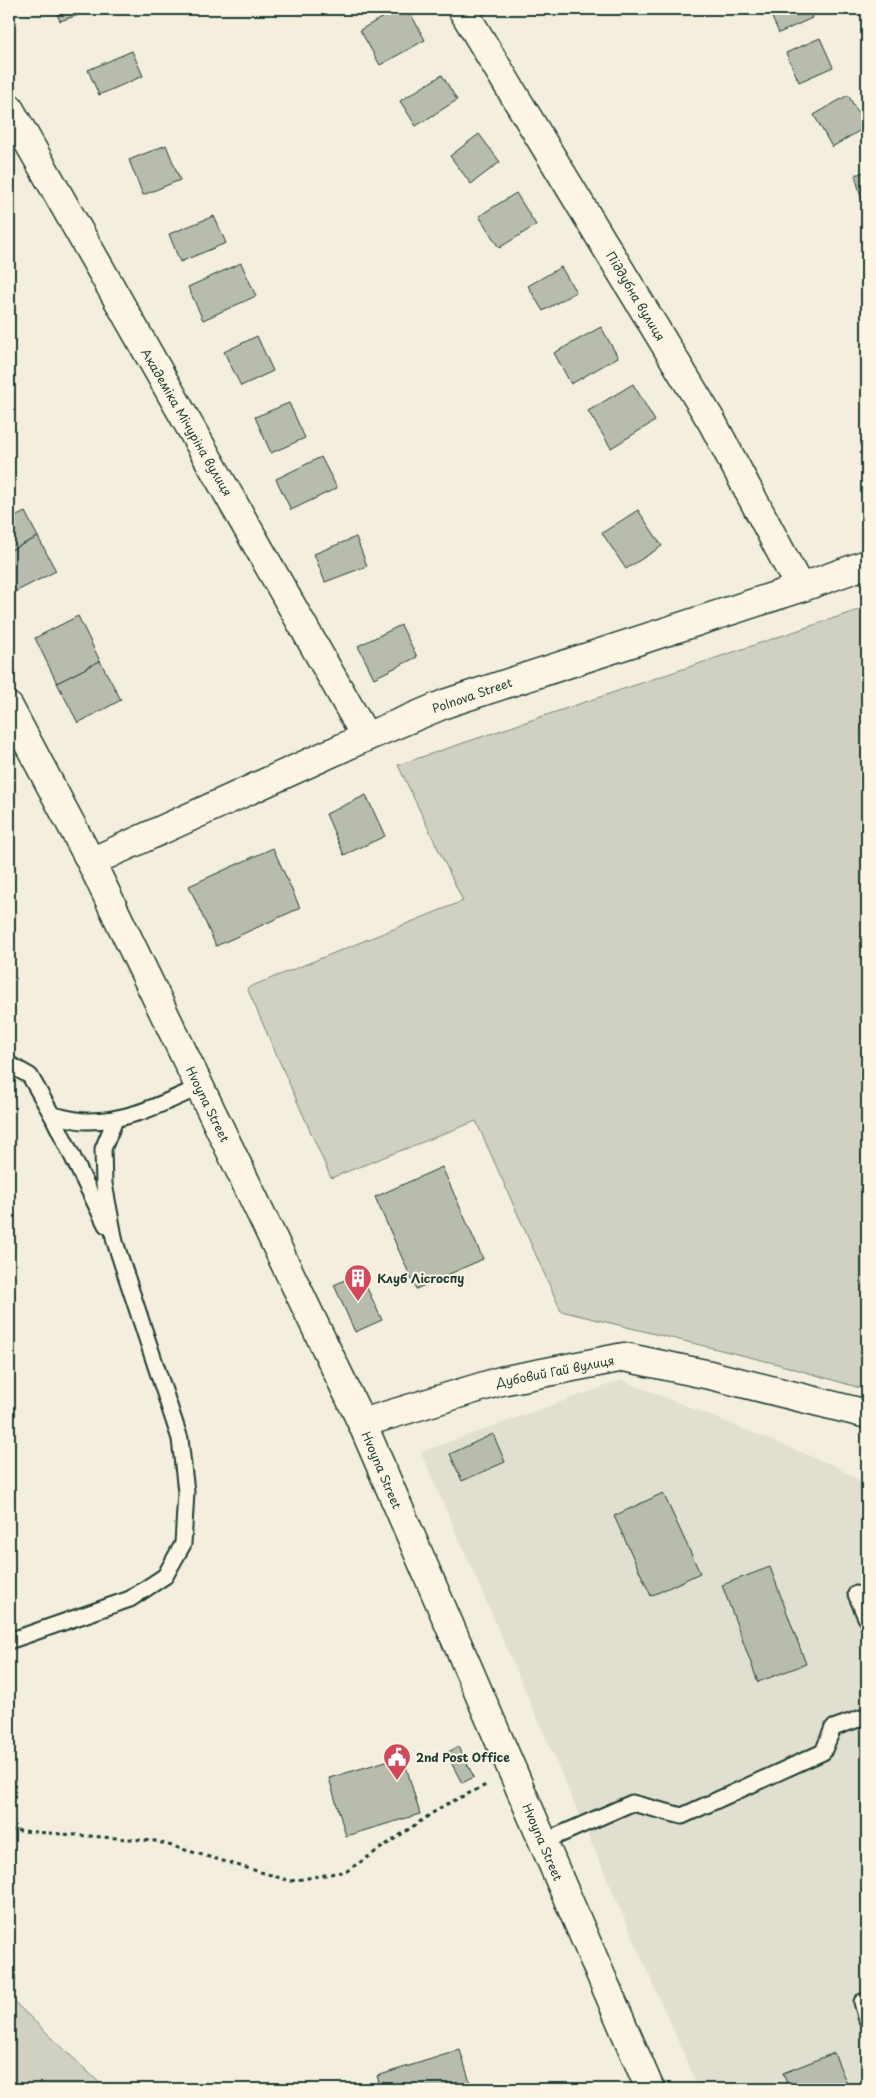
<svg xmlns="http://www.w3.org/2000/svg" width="876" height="2098" font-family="'Playpen Sans',sans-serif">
<rect width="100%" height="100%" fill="#f3eede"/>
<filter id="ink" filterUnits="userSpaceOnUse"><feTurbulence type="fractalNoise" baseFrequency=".02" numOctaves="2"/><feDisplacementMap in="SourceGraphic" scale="10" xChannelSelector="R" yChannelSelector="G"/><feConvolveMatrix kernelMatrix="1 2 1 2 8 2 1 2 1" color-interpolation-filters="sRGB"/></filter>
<g filter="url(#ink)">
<path fill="#e1dfd0" d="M622,1380L835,1466L867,1486V2089H699L421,1452Z"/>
<g fill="#d0d1c2" stroke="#78877b">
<path d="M867,607V1390L778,1364L561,1311L476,1121L331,1178L247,988L463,901L398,765Z"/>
<path d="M9,1997L106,2089H9Z"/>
</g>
<g fill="#b8bcae" stroke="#1f3d34">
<path d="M55,9H97L60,21Z"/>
<path d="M397,9H408L425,40L380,65L360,30Z"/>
<path d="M768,9H808L812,18L779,33Z"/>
<path d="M820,38L833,67L799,82L786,53Z"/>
<path d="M132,51L143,76L99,95L88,70Z"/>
<path d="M442,75L457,100L416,126L400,101Z"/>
<path d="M848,95L866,127L832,147L814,115Z"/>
<path d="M479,134L500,162L471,184L450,156Z"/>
<path d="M166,145L180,180L143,195L129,160Z"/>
<path d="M867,171V215H866L855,175Z"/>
<path d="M516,193L536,225L499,248L479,216Z"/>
<path d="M214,216L226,243L180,262L169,234Z"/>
<path d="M241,263L256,296L203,320L188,287Z"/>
<path d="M561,267L576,292L543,311L528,286Z"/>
<path d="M601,327L618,357L571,384L554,353Z"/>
<path d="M257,336L273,371L241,386L224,352Z"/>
<path d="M633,384L655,421L611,448L588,411Z"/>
<path d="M289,403L305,438L271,453L255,417Z"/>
<path d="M321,457L337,488L291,510L276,479Z"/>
<path d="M638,510L662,546L626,569L602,533Z"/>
<path d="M25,512L38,537L9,551V520Z"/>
<path d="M38,537L56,571L11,594L9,589V551Z"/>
<path d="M356,537L367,566L325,582L314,554Z"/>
<path d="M78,616L100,661L57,683L35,638Z"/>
<path d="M401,625L417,657L374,678L358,646Z"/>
<path d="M100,661L121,700L78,723L57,683Z"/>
<path d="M366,795L385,836L344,855L326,814Z"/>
<path d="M273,848L300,908L216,946L189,886Z"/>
<path d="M442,1167L483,1259L416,1289L375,1197Z"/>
<path d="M360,1273L382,1320L355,1332L334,1285Z"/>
<path d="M493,1434L505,1462L462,1481L450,1454Z"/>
<path d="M663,1493L700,1573L651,1596L614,1516Z"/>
<path d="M770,1567L806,1664L758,1682L722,1585Z"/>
<path d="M458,1747L474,1777L462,1783L446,1753Z"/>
<path d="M403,1756L420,1814L346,1836L329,1778Z"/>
<path d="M460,2050L472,2089H381L377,2076Z"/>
<path d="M834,2053L849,2089H789L783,2073Z"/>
</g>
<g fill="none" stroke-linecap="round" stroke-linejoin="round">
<g stroke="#1f3d34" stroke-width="19">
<g id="lane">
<path d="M9,1064L30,1076L52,1115L106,1225"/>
<path d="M52,1115C63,1117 75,1121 86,1121C128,1122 163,1103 200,1087"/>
<path d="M856,1594L867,1620"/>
<path d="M9,1641L130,1599L165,1576L183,1544L186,1492L180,1439L115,1242L104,1184L103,1149L115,1120"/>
<path d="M543,1842L632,1803L682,1816L823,1752L833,1728L867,1716"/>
<path d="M862,2002L867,2020"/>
</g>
</g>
<g stroke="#1f3d34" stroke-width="31">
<g id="street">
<path d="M462,9L712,422L800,588"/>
<path d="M9,108L366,737"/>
<path d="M9,707L91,862"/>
<path d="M362,1423L501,1381L624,1357L710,1375L867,1414"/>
</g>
</g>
<g stroke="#1f3d34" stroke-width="31">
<path id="secondary" d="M650,2089L362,1423L91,862L366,737L447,703L800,588L867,564"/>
</g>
<path stroke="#1f3d34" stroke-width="3" stroke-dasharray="4 4" stroke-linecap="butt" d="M9,1830L155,1841L291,1881L347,1871L443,1806L486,1785"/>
<use href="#lane" stroke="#fcf5e5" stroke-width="15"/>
<use href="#street" stroke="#fcf5e5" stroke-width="28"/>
<use href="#secondary" stroke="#fcf5e5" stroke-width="28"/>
</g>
</g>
<defs>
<g id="building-pin" transform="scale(1.4375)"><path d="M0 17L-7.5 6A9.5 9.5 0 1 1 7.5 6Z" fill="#d1495b" stroke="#fcf5e5"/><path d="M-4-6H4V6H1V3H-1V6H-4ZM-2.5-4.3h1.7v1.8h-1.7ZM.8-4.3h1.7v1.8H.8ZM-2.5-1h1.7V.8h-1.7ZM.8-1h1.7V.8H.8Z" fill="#fff"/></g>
<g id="civic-pin" transform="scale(1.4375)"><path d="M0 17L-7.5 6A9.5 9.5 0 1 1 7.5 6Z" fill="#d1495b" stroke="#fcf5e5"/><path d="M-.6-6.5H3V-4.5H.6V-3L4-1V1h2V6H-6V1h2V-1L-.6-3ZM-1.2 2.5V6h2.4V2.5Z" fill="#fff"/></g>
</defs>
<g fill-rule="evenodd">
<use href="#building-pin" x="358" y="1278"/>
<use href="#civic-pin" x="397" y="1757"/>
</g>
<g text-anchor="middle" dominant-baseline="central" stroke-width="4" stroke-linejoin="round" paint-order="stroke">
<g font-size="12" fill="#1f3d34" stroke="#fcf5e5">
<text transform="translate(636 296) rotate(59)">Піддубна вулиця</text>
<text transform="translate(187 422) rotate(60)">Академіка Мічуріна вулиця</text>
<text transform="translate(472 695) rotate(-19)">Polnova Street</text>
<text transform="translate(208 1104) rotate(64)">Hvoyna Street</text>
<text transform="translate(555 1371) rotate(-11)">Дубовий Гай вулиця</text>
<text transform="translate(382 1470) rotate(67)">Hvoyna Street</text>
<text transform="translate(543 1842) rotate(67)">Hvoyna Street</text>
</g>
<g font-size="12" font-weight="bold" fill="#1f3d34" stroke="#fcf5e5" text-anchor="start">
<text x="377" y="1278">Клуб Лісгоспу</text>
<text x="416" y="1757">2nd Post Office</text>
</g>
</g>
<rect width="876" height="2098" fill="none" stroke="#fcf5e5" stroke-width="30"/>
<rect x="15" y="15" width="846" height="2068" fill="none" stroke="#1f3d34" stroke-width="2" filter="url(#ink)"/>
</svg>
